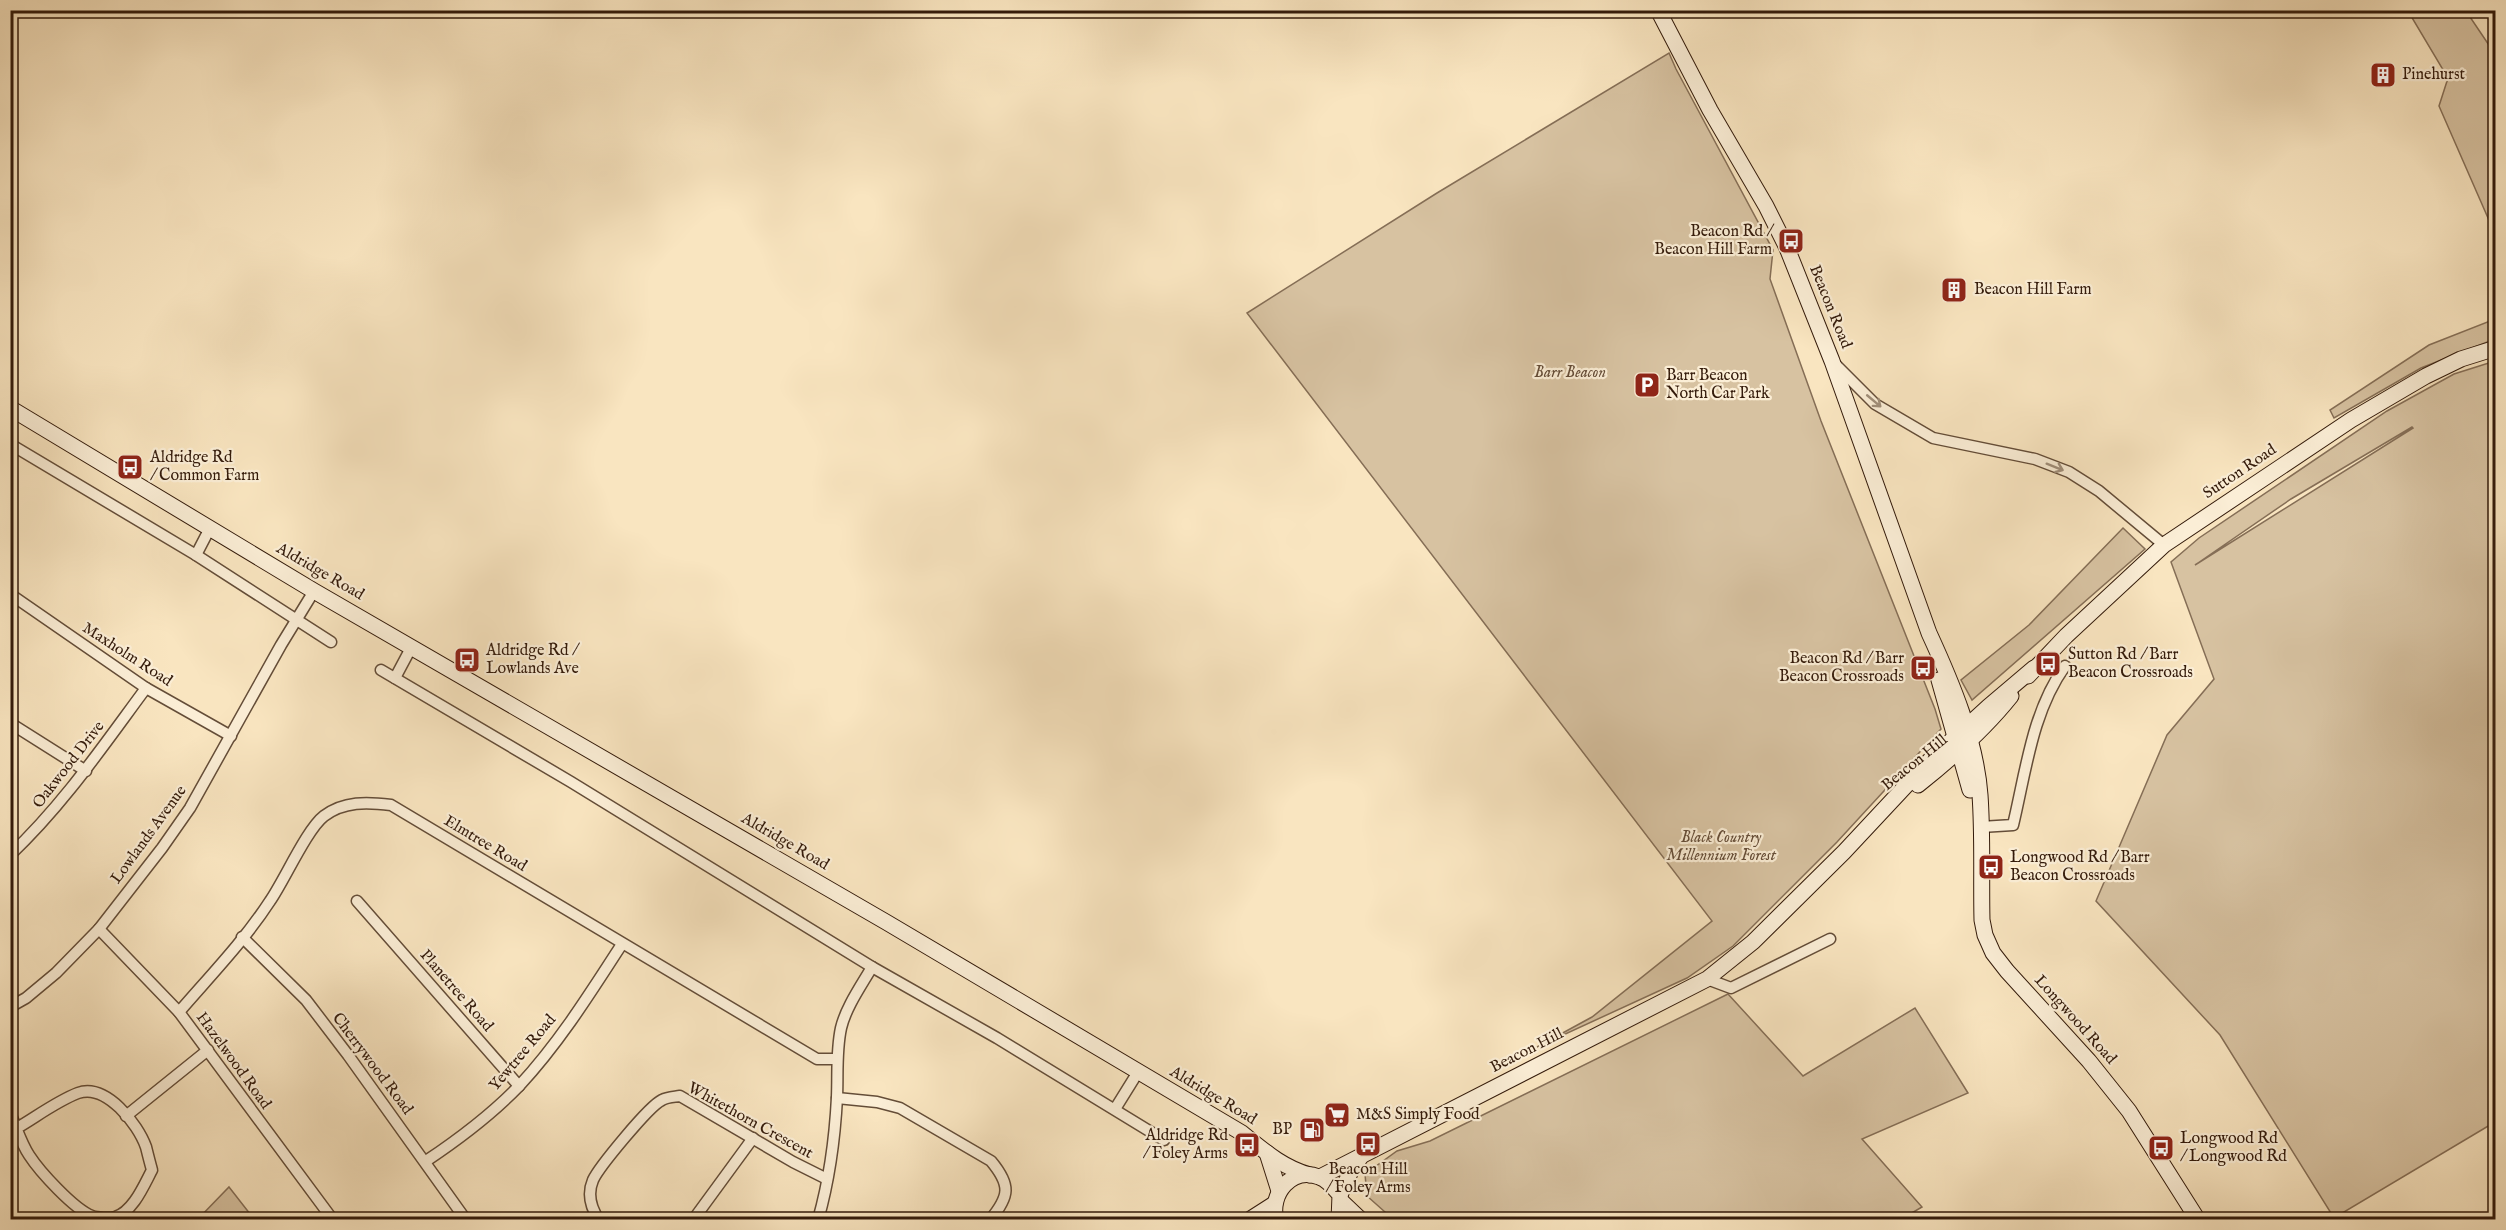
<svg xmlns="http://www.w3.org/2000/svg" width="2506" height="1230" font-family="'IM FELL English',serif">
<rect width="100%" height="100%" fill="#f9e5c0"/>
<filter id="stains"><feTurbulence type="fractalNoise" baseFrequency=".00333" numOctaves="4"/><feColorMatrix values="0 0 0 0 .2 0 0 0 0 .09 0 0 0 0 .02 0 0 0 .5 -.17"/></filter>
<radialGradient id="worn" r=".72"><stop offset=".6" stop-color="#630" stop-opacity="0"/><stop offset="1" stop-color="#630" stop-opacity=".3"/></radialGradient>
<g fill="#d7c2a1" stroke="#856e56" stroke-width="1.5" fill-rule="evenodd">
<path d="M2408,11H2466L2495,54V234L2439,106L2448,78Z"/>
<path d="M1669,53L1676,69L1773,250L1770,279L1821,421L1935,709L1941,729L1837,842L1733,946L1687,978L1537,1047L1592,1017L1712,921L1247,313L1437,193Z"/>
<path d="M2495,319V339L2421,368L2334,418L2330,410L2429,345Z"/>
<path d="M2495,361V1122L2334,1218L2220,1035L2096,901L2167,735L2214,679L2171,562L2199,538L2387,411L2454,374ZM2412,427L2413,428L2195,565L2291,499Z"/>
<path d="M2123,528L2145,549L1972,700L1961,680L2029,625Z"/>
<path d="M1728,994L1803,1076L1915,1008L1968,1093L1862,1139L1922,1207L1900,1220H1394L1367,1196L1365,1174L1397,1151L1430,1141Z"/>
<path d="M229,1187L254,1219H198Z"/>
</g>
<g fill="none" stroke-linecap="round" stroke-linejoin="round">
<g stroke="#644d38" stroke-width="13">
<g id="street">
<path d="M1834,363L1875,404L1933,438L2035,459L2069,472L2099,491L2164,545"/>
<path d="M10,444L196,555L331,642"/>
<path d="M196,555L210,528"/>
<path d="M10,594L146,688L231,736"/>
<path d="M381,670L571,782L872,967L997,1038L1164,1140"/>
<path d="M395,678L412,646"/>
<path d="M10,723L86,771"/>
<path d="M1981,827L2013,825C2026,771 2032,712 2065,666"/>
<path d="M10,855C63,805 103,746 146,688"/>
<path d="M357,901L519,1086"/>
<path d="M99,929L179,1012L333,1220"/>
<path d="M242,937L306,1000L348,1055L466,1220"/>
<path d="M1707,979L1731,988L1830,939"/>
<path d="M10,1007L26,998L56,973L99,929L162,848L190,808L281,645L314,591"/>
<path d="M179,1012C210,976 244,941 270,901C284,881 307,829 324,816C344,801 367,802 391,805L817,1059H837"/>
<path d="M837,1098L877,1102L900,1108L991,1161C1011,1185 1010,1196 990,1220"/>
<path d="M1115,1109L1138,1072"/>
<path d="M10,1113C16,1126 21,1143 29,1155C40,1172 74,1209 92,1216C97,1218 110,1218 115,1217C133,1212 144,1185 152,1170C150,1163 148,1155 146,1147C138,1124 106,1083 78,1093C57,1101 36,1117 17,1128"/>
<path d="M126,1116L208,1050"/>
<path d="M426,1161C459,1139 491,1115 519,1086C559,1043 591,992 622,944"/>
<path d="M599,1220C591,1208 587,1194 593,1180C599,1167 649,1106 662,1100C667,1097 674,1097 680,1096L793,1162L827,1179"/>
<path d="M693,1220L753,1138"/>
<path d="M818,1220C829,1181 835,1137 837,1097C838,1074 836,1051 841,1028C846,1007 861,986 872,967"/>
</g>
</g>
<g stroke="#331a0a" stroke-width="17">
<g id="secondary">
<path d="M1658,10L1710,110L1766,206L1787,248L1832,361L1929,633C1952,683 1976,740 1980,795C1983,837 1981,878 1982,920L1985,935L1993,953L2007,971L2089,1061L2129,1111L2198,1220"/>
<path d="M10,408L314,591L886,922L1242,1133C1263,1150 1283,1168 1310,1175"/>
<path d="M2028,676L2066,636L2164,545L2351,420L2426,376L2461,359L2496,348"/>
<path d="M1939,680L1970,790"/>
<path d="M1918,785C1952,758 1984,730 2011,696"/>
<path d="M1267,1153L1279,1191"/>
<path d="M1320,1177L1707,979L1753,942L1844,852L1930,760L1988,707L2034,668"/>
<path d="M1340,1195L1351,1171L1360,1158"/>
<path d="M1341,1201L1361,1220"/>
<path d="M1249,1220L1274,1204"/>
<path d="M1276,1220C1269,1194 1292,1166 1319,1177C1328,1180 1334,1188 1340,1195L1339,1220"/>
</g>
</g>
<use href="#street" stroke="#fbeed6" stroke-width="10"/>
<use href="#secondary" stroke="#fbeed6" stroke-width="15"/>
</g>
<defs><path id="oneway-shaft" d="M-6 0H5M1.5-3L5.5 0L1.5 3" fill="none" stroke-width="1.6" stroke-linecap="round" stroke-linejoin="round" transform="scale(1.5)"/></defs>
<g stroke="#a18f7a">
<use href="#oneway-shaft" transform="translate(1874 401) rotate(40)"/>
<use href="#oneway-shaft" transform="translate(2055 467) rotate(22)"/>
</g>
<defs>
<g id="building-square" transform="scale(1.35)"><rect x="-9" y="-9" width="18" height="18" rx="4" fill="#8f2418" stroke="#fbeed6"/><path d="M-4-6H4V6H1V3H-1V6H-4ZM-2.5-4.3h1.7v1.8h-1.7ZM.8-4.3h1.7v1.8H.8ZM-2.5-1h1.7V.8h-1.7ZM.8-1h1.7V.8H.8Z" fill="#fff"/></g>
<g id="bus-square" transform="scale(1.35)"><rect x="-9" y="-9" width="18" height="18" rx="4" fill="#8f2418" stroke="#fbeed6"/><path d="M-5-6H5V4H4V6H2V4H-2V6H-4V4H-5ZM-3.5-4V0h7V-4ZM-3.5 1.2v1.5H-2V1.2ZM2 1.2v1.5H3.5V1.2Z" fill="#fff"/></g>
<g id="parking-square" transform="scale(1.35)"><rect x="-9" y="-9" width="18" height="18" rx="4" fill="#8f2418" stroke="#fbeed6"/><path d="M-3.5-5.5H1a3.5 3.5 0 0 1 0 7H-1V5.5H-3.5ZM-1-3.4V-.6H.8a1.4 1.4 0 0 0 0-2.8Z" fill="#fff"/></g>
<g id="supermarket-square" transform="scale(1.35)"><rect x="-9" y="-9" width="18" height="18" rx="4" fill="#8f2418" stroke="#fbeed6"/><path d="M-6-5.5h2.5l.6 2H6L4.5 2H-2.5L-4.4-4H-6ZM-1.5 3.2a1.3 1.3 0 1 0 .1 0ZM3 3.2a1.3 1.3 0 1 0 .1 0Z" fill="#fff"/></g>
<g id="fuel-square" transform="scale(1.35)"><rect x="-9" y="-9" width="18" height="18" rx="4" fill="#8f2418" stroke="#fbeed6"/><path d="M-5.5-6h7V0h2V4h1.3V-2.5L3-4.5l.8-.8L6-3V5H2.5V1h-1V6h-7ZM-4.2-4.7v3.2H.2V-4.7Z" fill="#fff"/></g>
</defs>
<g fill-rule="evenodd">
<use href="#building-square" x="2383" y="75"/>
<use href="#bus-square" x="1791" y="241"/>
<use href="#building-square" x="1954" y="290"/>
<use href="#parking-square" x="1647" y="385"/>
<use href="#bus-square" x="130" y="467"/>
<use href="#bus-square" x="467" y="660"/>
<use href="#bus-square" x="2048" y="664"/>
<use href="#bus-square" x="1923" y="668"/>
<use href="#bus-square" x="1991" y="867"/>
<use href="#supermarket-square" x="1337" y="1115"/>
<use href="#fuel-square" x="1312" y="1130"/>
<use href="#bus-square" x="1368" y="1144"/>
<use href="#bus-square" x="1247" y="1145"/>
<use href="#bus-square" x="2161" y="1148"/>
</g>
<g text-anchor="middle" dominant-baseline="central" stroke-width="4.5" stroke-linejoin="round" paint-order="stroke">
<g font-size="16" fill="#331a0a" stroke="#fbeed6" text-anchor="start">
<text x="2402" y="75">Pinehurst</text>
<text x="1772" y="232" text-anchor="end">Beacon Rd /<tspan x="1772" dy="18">Beacon Hill Farm</tspan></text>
<text x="1974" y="290">Beacon Hill Farm</text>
<text x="1666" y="376">Barr Beacon<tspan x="1666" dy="18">North Car Park</tspan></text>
<text x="150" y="458">Aldridge Rd<tspan x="150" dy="18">/ Common Farm</tspan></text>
<text x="486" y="651">Aldridge Rd /<tspan x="486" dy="18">Lowlands Ave</tspan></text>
<text x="2068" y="655">Sutton Rd / Barr<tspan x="2068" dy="18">Beacon Crossroads</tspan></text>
<text x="1904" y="659" text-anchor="end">Beacon Rd / Barr<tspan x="1904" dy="18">Beacon Crossroads</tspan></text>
<text x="2010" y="858">Longwood Rd / Barr<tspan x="2010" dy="18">Beacon Crossroads</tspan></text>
<text x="1356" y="1115">M&amp;S Simply Food</text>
<text x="1292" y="1130" text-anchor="end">BP</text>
<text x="1228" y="1136" text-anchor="end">Aldridge Rd<tspan x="1228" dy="18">/ Foley Arms</tspan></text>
<text x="2180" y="1139">Longwood Rd<tspan x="2180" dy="18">/ Longwood Rd</tspan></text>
<text x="1368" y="1170" text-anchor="middle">Beacon Hill<tspan x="1368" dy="18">/ Foley Arms</tspan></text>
</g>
<g font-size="16" fill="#331a0a" stroke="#fbeed6">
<text transform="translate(1830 307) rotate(68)">Beacon Road</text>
<text transform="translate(2240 472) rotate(-34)">Sutton Road</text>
<text transform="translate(320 572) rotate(30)">Aldridge Road</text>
<text transform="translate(127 655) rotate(33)">Maxholm Road</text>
<text transform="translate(1915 763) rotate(-39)">Beacon Hill</text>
<text transform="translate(69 765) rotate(-52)">Oakwood Drive</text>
<text transform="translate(149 835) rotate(-54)">Lowlands Avenue</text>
<text transform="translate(785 842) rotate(30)">Aldridge Road</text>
<text transform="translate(485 844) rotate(31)">Elmtree Road</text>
<text transform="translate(456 991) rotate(49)">Planetree Road</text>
<text transform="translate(2075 1020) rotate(48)">Longwood Road</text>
<text transform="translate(1527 1051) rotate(-27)">Beacon Hill</text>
<text transform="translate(523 1053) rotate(-50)">Yewtree Road</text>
<text transform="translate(233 1061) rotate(54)">Hazelwood Road</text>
<text transform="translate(372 1064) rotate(53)">Cherrywood Road</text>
<text transform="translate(1213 1096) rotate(31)">Aldridge Road</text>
<text transform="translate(750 1121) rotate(29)">Whitethorn Crescent</text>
</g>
<g font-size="16" font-style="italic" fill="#644c37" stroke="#fbeed6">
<text x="1570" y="373">Barr Beacon</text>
<text x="1721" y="838">Black Country<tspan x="1721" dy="18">Millennium Forest</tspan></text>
</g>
</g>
<rect width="2506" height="1230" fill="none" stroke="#f9e5c0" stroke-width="36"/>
<rect x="12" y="12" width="2482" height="1206" fill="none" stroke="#331a0a" stroke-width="3"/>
<rect x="18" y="18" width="2470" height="1194" fill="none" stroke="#331a0a" stroke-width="1.5"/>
<rect width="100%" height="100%" filter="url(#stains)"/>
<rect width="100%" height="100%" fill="url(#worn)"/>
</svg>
